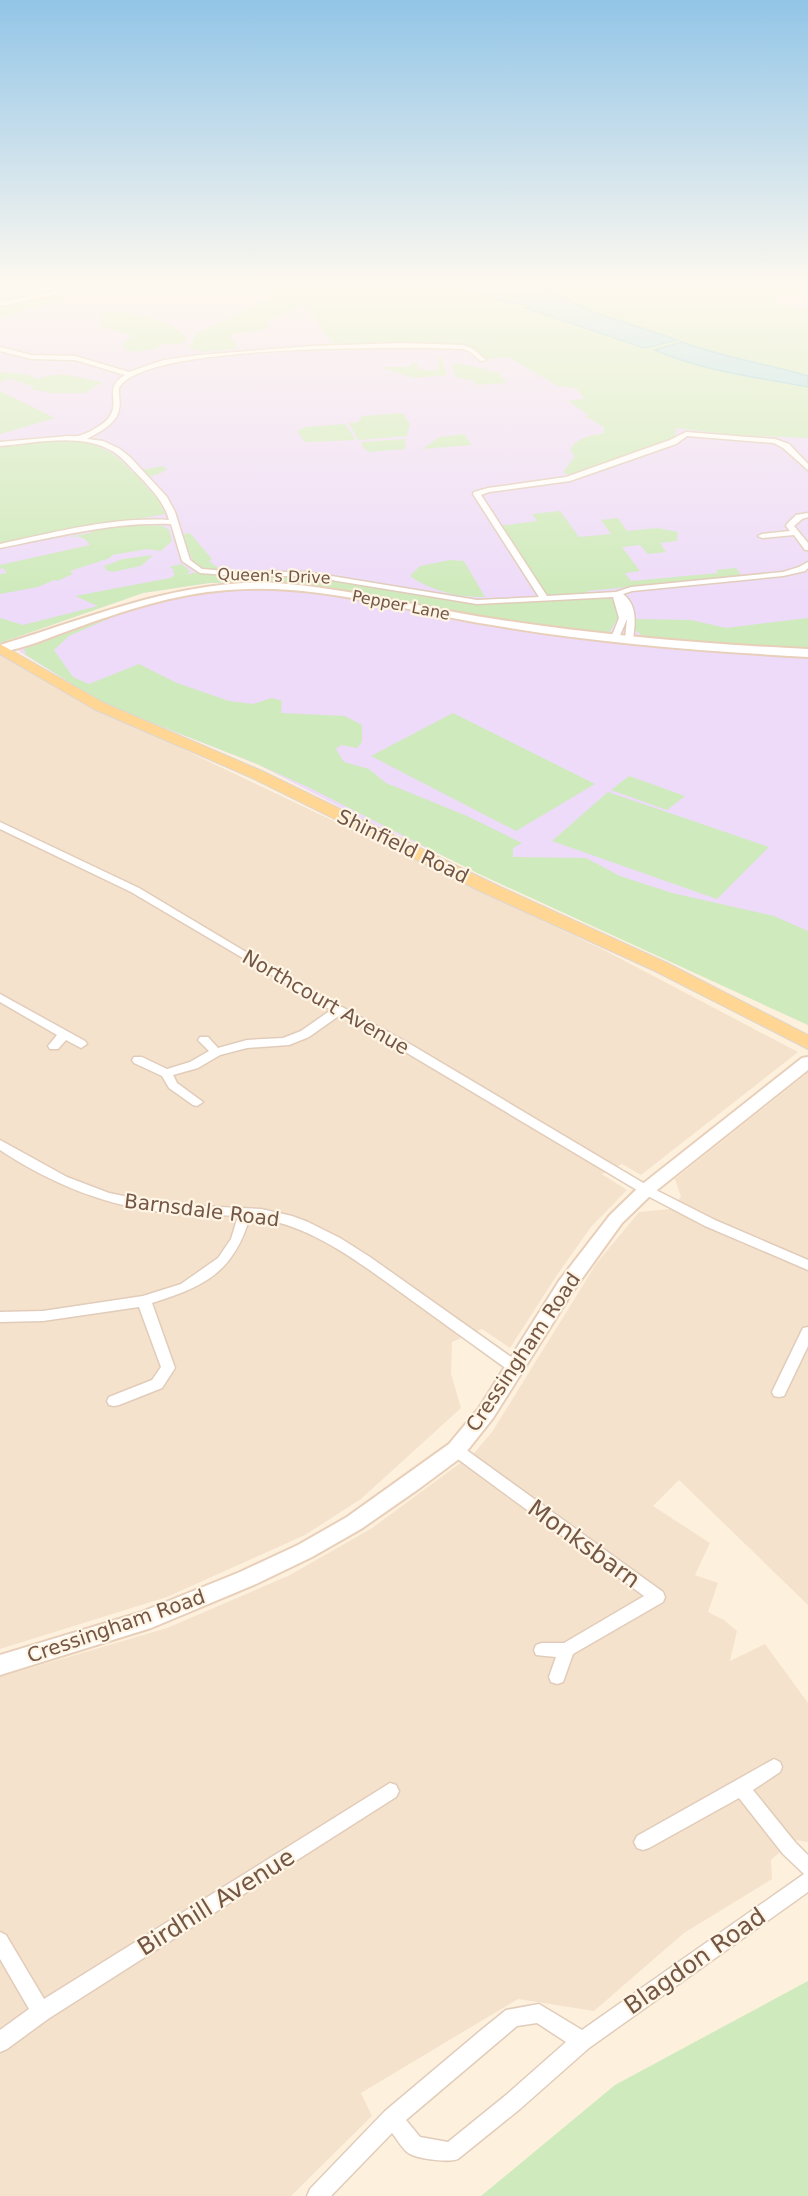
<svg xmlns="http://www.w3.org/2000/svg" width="808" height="2196" font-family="'DejaVu Sans',sans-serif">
<rect width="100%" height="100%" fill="#fdf1de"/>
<g fill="#f5e2cc">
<path d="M0,654L103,711L602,949L798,1052L641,1175L622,1164L602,1174L627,1190L591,1227L557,1275L510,1348L482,1329L452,1342L451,1374L461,1408L361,1499L305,1535L167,1597L0,1649Z"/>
<path d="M808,1073V1605L679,1480L653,1506L710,1543L695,1575L718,1583L708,1612L724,1620L737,1631L730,1661L765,1644L808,1703V1842L794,1840L771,1860L772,1879L684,1933L594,2011L518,1999L361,2093L372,2116L291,2196H0V1677L167,1628L290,1575L372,1528L474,1453L492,1432L596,1264L639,1212L670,1209L681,1197L675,1179Z"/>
</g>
<g fill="#eedbf9">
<path d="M0,285H808V648L750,647L539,625L333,589L282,582H236L209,583L143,593L0,643Z"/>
<path d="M243,588L326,594L539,633L644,646L754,655L808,656V1025L359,817L259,765L104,704L20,652L18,648L150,604L205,591Z"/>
</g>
<g fill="#cfeabc">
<path d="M266,285H808V289L769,299L797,310L808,307V438L735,435L676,428L675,437L668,441L574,474H565L564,471L575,456L570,450C577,437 590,436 604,433V427L585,416L589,415L568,401L584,399L576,388L558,386L508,357L483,360L471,350L463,347L343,345L331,342L306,304L266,321L271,326C258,334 244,329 230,336L233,341L238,344L234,349L203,352L189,348L196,334L282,293Z"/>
<path d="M59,295L68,299L25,309L11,316L0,318V305L16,302L28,304Z"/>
<path d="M120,311C142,317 174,319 188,340L179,344H163L155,349L136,352L125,349L122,344L133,336L100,326L103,312Z"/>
<path d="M438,358H441L447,375L414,378L381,367H411V363H417L418,370H439Z"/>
<path d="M451,364C469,363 483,370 499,373L507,383L476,385L474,381L456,377Z"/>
<path d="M0,372L26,374L38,379C63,369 79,379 103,382L85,393H53L31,389L35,387L10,379L0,382Z"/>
<path d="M0,391L55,418L0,434Z"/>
<path d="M402,413L410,424L407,436L358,440L349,423L358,422L362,416Z"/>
<path d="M346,424L355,440L305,442L297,431L306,427Z"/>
<path d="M464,434L472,445L422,449L440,437Z"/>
<path d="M405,439L406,449L368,452L362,446V442Z"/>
<path d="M61,440C91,441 113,449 132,472L162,466L167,469L161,473L140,480L159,500L165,514L0,544V446Z"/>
<path d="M560,511L579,537L611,534L601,520L618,518L627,531L657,528L678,532L677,541L660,543L666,552L648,554L640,545L622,547L640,571L625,573L631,581L718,573L716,570L736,568L742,576L588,591L590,594L599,593L613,600L619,616L609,633L483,617L333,589L282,582H236L209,583L143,593L0,643V618L23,625L98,606L75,596L170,578L175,575L172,571L175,570L169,567L182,564L190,571L186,575L200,571L307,574L477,602L545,599L497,526L537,521L532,514Z"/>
<path d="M139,525L163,526L169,530L172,541L161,551L147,549L112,555L110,558L70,571L73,574L57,581L54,580L38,587L0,594V574L7,573L3,568L0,569V565L90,545C82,531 65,538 51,540L90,533L101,527Z"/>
<path d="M190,533L212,559L209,561L225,573L209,571L194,563L182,535Z"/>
<path d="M153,555L141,566L112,572L106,570L104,566L123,559Z"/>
<path d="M450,560L464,561L485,597C459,598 431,591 410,576L420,566Z"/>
<path d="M117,615L69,636L54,650L73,677L89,684L139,664L177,683L229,701L253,704L272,698L282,701L281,713L345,716L362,725V742L357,748L341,745L336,749L344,762L369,769L386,783L467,816L522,843L513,848V857L586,858L620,876L672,893L774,916L808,931V1025L477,873L310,788L257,764L104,704L26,655L24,649Z"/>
<path d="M808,618V648L750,647L643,636L635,630V619L691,620L726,628Z"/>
<path d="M453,713L595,784L516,831L371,756Z"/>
<path d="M629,776L685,796L667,810L611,790Z"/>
<path d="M608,792L769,847L717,899L552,841Z"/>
<path d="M808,1981V2196H481L615,2085Z"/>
</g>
<g fill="#b2dfe6" stroke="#98cfd9" stroke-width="1.5">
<path d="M458,285H539L592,312L678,340L644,348L526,308L531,306L529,304L507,303Z"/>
<path d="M682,342C722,357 766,364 808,376V387C756,377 702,371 655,350Z"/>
</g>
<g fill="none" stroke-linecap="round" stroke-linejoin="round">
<g stroke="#e1ccba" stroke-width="3">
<g id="street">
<path d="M67,285H77L50,296L0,306V302L47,293Z"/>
<path d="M402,343L463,345L473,349L486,360L481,361L469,351L462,349C408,347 143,343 119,388C118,395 121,402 119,409C117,424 99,432 87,439L103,441L120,449L131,458L167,497L175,512L190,560L202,569L239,572H307L477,600L539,597L473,494L474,492L488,488L566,477L670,440L686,432L775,439L789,444L808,464V470L783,448L774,443L687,436L676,444L570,481L489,492L481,495L547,596L616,592L631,587L783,572L799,567L808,562V568L805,571L783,576L632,591L623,594C638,606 635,623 633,640L629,643L625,640L627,619L618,640L611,638L619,618L613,597L477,604L307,576H239L200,573L182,561L171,524C112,522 57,537 0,548V544C56,532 112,517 169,520C164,502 153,491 141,478C132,469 124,459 114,452C81,432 36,443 0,446V442L69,436C79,437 82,435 91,431C97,427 106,423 110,416C120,400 103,388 125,375L75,360L31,359L0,351V347L31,355L75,356L129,372L164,360L199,355L312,346Z"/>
<path d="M808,513V517L802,519L794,526L808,543V550H805L794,535L762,538L758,536L762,534L790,531L786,526L787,524L796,515Z"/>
<path d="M0,822L139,888L298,983L410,1044L650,1187L715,1220L808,1260V1270L705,1226L642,1193L402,1050L340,1015L309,1037L289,1045L247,1048L220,1055L198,1068L173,1075L177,1083L203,1102L197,1106L193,1105L169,1088L162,1076L134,1063L132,1060L134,1057H142L167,1069L190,1062L209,1051L198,1040L200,1037H208L218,1048L247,1040L283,1038L301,1031L331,1010L131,892L0,829Z"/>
<path d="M0,994L85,1041L87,1044L81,1048L66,1040L58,1049H50L48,1046L57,1035L0,1002Z"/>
<path d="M0,1140L67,1177L109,1193L153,1202L178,1205L261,1209L292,1216L308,1222L340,1238L370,1257L521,1364L523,1368L521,1372L516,1373L511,1372C475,1346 439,1320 403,1294C357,1261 309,1223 250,1217C233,1273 205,1286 152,1303L175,1368L162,1388L119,1405L114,1406L109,1405L107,1401L109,1397L152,1380L161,1367L139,1307L43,1321L0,1322V1312L43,1311L143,1296L181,1284L218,1258L231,1239L238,1216C210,1214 182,1215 154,1211C98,1203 47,1181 0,1150Z"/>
<path d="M808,1327V1346L786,1392L784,1396L779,1397L774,1396L772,1392L801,1332L803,1328Z"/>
<path d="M456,1444L461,1446L663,1592L665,1597L663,1602L573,1654L563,1682L557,1684L551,1682L549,1677L556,1657L536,1655L534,1650L536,1645L542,1643H564L644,1596L451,1454L449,1450L451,1446Z"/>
<path d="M774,1759L780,1762L782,1767L780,1772L753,1790L795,1842L808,1855V1892L589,2048L520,2109L458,2159C449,2163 415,2159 407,2152C401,2147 397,2139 392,2133L331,2196H307L310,2189L385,2111L480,2031L506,2010L539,2004L582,2030L804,1874L783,1854L739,1798L649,1848L643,1850L637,1848L634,1842L637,1836ZM537,2023L566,2042L506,2095L448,2142L420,2137L406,2120L517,2026Z"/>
<path d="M390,1783L396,1785L399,1791L396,1797L48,2019L7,2049L0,2052V2030L29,2009L0,1959V1932L6,1935L44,1999Z"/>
</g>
</g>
<g stroke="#e8cfba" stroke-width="4">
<g id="secondary">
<path d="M261,582C341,586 417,607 495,619C599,635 703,644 808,649V657C702,651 596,643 492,625C405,611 316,582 227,590C174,594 123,611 73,629C50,637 24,649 0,652V645C88,618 168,584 261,582Z"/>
<path d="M808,1057V1070L652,1194L622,1223L573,1291L493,1418L463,1456L420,1488L361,1529L312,1557L256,1584L151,1628L0,1675V1655L139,1613L240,1572L298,1545L347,1517L449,1444L479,1408L559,1281L610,1215L640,1186L802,1058Z"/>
</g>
</g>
<g stroke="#ddd6d3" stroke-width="2">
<path id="primary" d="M0,644L104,703L262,771L492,883L667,963L808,1035V1049L655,971L480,891L250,777L94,709L0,654Z"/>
</g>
<use href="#street" fill="#fff" fill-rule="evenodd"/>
<use href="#secondary" fill="#fff" fill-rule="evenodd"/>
<use href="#primary" fill="#ffd693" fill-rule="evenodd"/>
</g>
<linearGradient id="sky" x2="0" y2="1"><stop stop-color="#92c5e7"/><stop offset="0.48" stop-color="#fef9f0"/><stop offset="1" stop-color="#fef9f0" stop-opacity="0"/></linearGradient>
<rect width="808" height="593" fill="url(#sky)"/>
<g text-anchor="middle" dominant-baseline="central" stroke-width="4.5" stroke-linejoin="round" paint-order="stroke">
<g font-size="16" fill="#735646" stroke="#fff5e5">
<text transform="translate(274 576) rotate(2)">Queen's Drive</text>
<text transform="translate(401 605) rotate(11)">Pepper Lane</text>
</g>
<g font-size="20" fill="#735646" stroke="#fff5e5">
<text transform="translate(403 846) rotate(26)">Shinfield Road</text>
<text transform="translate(326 1002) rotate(30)">Northcourt Avenue</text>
<text transform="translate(202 1210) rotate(7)">Barnsdale Road</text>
<text transform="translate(523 1352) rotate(-56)">Cressingham Road</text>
<text transform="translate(116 1626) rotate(-19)">Cressingham Road</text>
</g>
<g font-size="24" fill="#735646" stroke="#fff5e5">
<text transform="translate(584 1544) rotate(36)">Monksbarn</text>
<text transform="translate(216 1902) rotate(-32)">Birdhill Avenue</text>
<text transform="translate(695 1961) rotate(-35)">Blagdon Road</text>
</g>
</g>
</svg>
